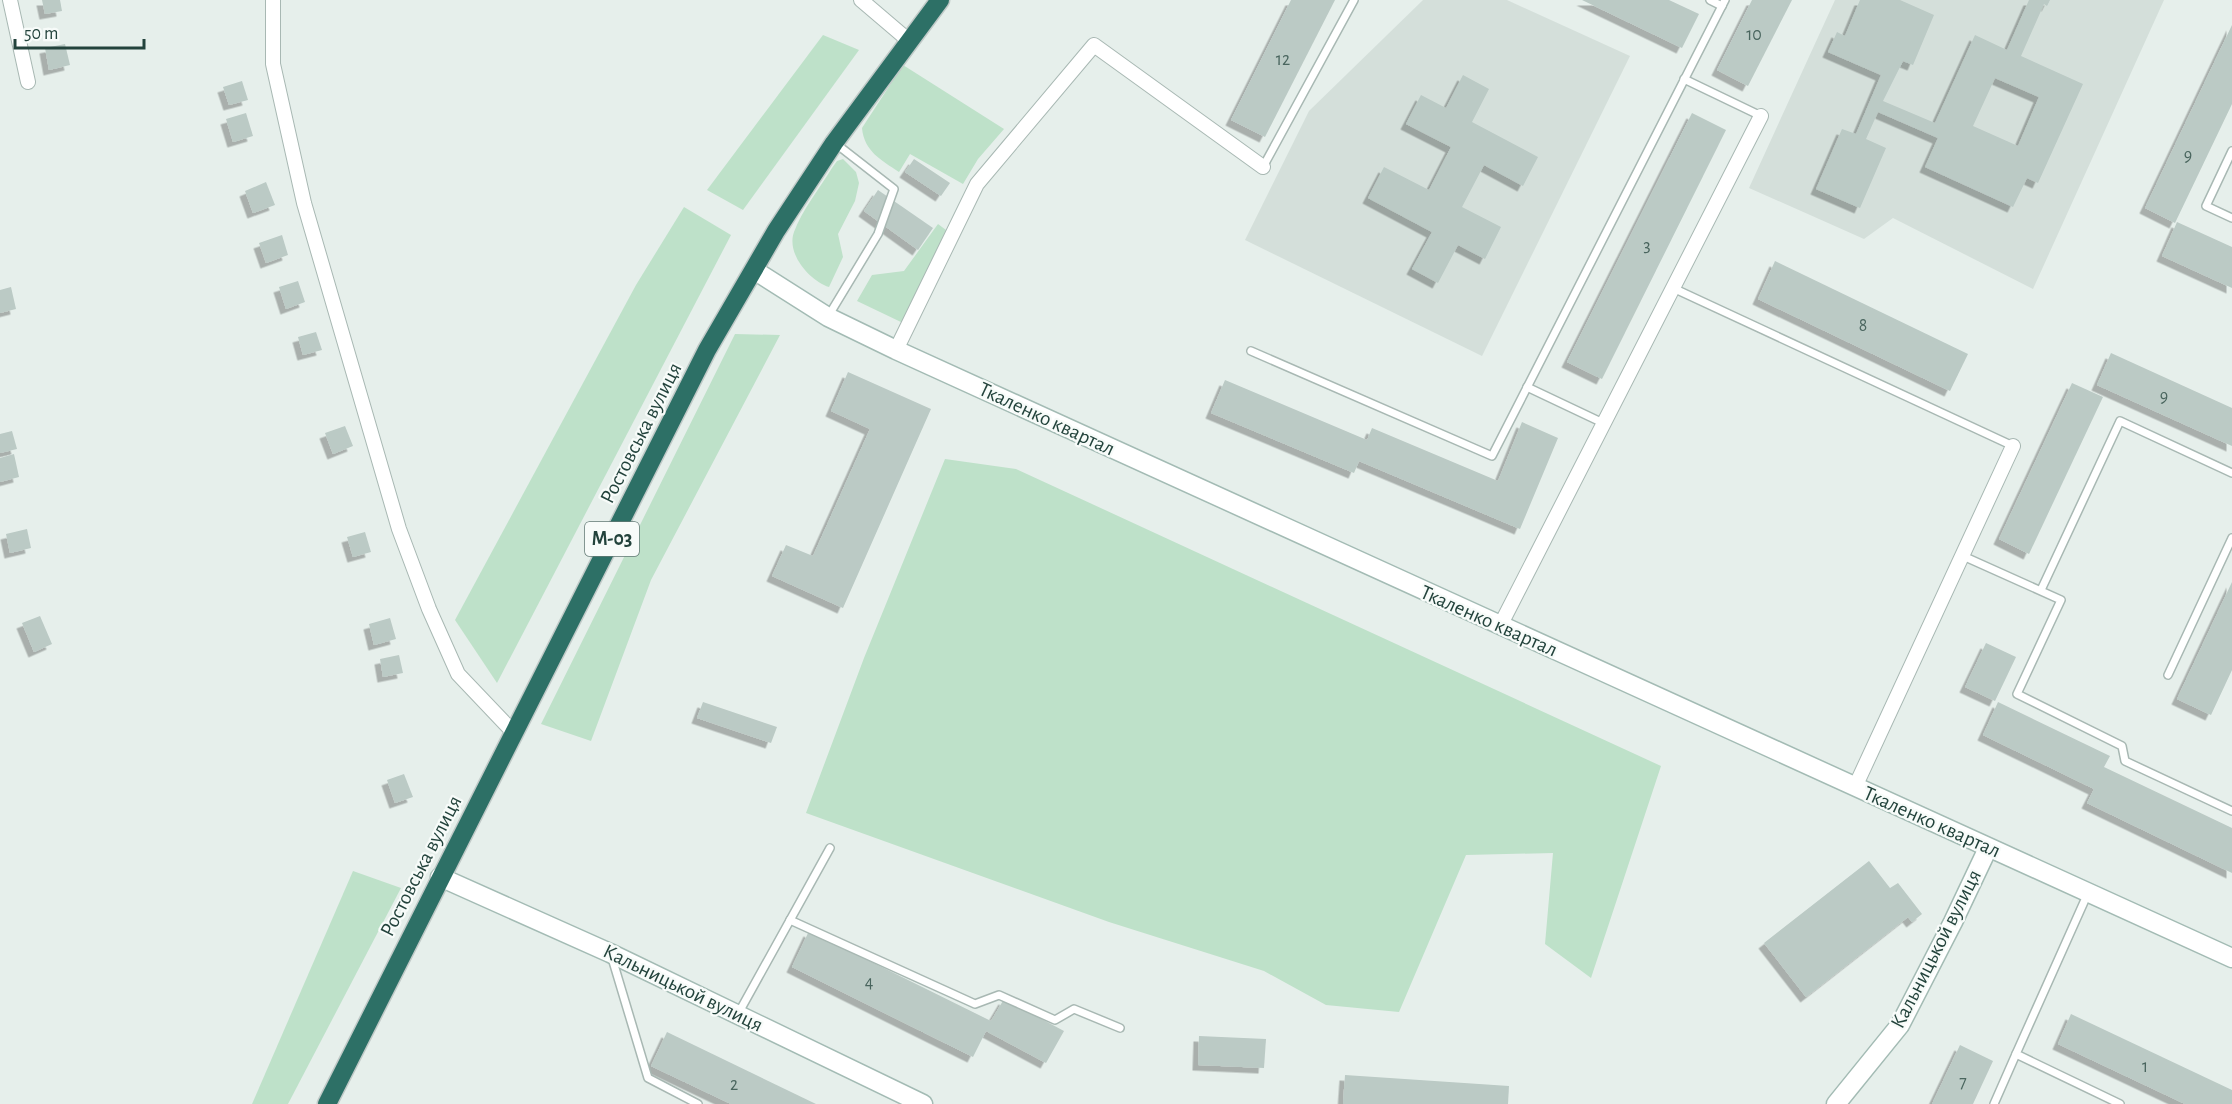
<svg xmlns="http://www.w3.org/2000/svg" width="2232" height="1104" font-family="'Alegreya Sans',sans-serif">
<defs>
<filter id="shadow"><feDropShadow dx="-5.5" dy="5.5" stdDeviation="0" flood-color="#0004"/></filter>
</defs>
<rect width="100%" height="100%" fill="#e6efeb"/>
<g fill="#d4dfda">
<path d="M1423,0H1507L1630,56L1482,356L1245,240L1309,111Z"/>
<path d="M1835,0H2164L2033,289L1893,218L1864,239L1749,188Z"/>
</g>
<g fill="#bee1c9">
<path d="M823,35L859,50L743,210L707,190Z"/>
<path d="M903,65L1004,129L978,159L963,184L910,154L899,172C881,160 864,151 862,128Z"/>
<path d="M843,159L856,172L859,183L855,201L838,234L843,257L829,287C810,281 786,254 794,232C802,210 820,188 832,168L837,161Z"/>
<path d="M684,207L731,235L497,683L455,620L636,285Z"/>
<path d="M938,224L946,230L903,323L857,301L872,275L904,271Z"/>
<path d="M735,334L780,335L651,580L591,741L541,724Z"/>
<path d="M945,459L1016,469L1661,766L1591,978L1545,944L1553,853L1466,855L1399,1012L1326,1005L1264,971L1109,922L806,813L864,658Z"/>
<path d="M353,871L401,888L288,1104H252Z"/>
</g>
<g fill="#bbcac5" fill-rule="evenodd" filter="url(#shadow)">
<path d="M42,0H60L62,11L45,14Z"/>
<path d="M1291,0H1335L1265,137L1231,120Z"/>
<path d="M1582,0H1669L1699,14L1682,48Z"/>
<path d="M1752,0H1792L1748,86L1717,70Z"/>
<path d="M1860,0H1900L1934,15L1913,65L1903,61L1883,101L1935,123L1975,35L2007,50L2029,0H2050L2047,6L2044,4L2021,56L2083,84L2038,183L2027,178L2013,207L1925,167L1938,138L1878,112L1866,139L1886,148L1860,208L1816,189L1842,129L1856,134L1881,75L1828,52L1837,32L1845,36ZM1995,78L2039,97L2018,146L1973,126Z"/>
<path d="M2232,25V104L2175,223L2145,208Z"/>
<path d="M65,44L70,65L49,70L45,48Z"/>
<path d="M1463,75L1489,89L1472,122L1538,157L1523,186L1484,165L1462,207L1501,227L1485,259L1458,245L1438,283L1412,269L1432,232L1368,198L1384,167L1429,190L1451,147L1406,124L1421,95L1446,108Z"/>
<path d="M242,81L248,100L229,105L223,87Z"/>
<path d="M246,113L253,136L233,142L226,119Z"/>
<path d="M1692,113L1726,130L1602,379L1567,362Z"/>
<path d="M914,159L950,183L941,196L905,172Z"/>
<path d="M266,182L275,205L253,213L245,191Z"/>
<path d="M878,190L933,228L918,250L864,211Z"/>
<path d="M2177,222L2232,247V288L2162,256Z"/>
<path d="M282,235L288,255L266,263L259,243Z"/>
<path d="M1775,261L1968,354L1950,391L1758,299Z"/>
<path d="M298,281L305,302L286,309L279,287Z"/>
<path d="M11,287L16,309L0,313V290Z"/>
<path d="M316,332L322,350L303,355L298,337Z"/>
<path d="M2111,353L2232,408V446L2097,385Z"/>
<path d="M848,372L931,409L843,608L772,576L786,545L813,556L870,429L831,411Z"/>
<path d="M1225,380L1367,440L1372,428L1498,481L1522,422L1558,438L1520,529L1359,461L1354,473L1211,413Z"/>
<path d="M2072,383L2103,397L2029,554L1999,539Z"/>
<path d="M345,426L353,446L333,454L325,433Z"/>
<path d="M12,431L17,449L0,453V434Z"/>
<path d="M14,454L19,477L0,482V458Z"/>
<path d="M27,529L31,548L10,553L6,534Z"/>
<path d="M365,532L371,552L353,557L347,537Z"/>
<path d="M2232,582V670L2211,715L2177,699Z"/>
<path d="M40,616L52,644L34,652L22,623Z"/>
<path d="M390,618L396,639L374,645L369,624Z"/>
<path d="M1986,643L2016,657L1995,701L1965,687Z"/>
<path d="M399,655L403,673L383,677L380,659Z"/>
<path d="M703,702L777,727L771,743L697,718Z"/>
<path d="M1998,702L2110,756L2104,767L2232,828V873L2087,803L2094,789L1983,735Z"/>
<path d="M404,774L413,797L395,803L387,780Z"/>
<path d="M1869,861L1890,888L1898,883L1922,914L1912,922L1908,917L1806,997L1764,943Z"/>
<path d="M809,931L991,1021L1004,999L1064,1031L1046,1063L986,1031L973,1057L792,967Z"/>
<path d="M2071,1014L2232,1090V1104H2185L2058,1044Z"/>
<path d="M667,1032L816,1104H731L651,1066Z"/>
<path d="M1199,1036L1266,1039L1264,1068L1198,1065Z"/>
<path d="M1960,1045L1993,1061L1973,1104H1932Z"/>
<path d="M1345,1075L1509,1086L1508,1104H1343Z"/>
</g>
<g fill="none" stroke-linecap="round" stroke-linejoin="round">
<g stroke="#a8b8b3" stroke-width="10">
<g id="lane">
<path d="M1710,0L1722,6"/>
<path d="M1684,79L1761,116"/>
<path d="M2232,151L2206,206L2232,218"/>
<path d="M1263,167L1354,0"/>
<path d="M1673,288L2013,446"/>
<path d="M829,315L878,234L894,189L835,143"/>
<path d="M1251,351L1492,456L1725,0"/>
<path d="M1527,387L1603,423"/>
<path d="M1963,556L2061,600L2017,694L2122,746L2125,761L2232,811"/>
<path d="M2041,590L2120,421L2232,473"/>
<path d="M2168,675L2232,538"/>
<path d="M2088,893L2016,1054L2120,1104"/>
<path d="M790,920L975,1004L999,995L1055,1020L1074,1009L1120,1028"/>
<path d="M612,958L648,1078L698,1104"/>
<path d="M738,1014L830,848"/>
<path d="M1994,1104L2016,1054"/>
</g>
</g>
<g stroke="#a8b8b3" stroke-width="16">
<g id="street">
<path d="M10,0L28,82"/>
<path d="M273,0V64L304,203L399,529L429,609L458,674L515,734"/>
<path d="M861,0L908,40"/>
<path d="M896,350L977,184L1094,45L1263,167"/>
<path d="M1500,626L1761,116"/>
<path d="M1855,787L2013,446"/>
</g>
</g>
<g stroke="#a3bbb4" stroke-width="21">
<g id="secondary">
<path d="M754,270L828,317L896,350L2232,958"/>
<path d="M440,877L610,953L923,1104"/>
<path d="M1836,1104L1900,1025L1953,922L1988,848"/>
</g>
</g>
<g stroke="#c1cac8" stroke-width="21">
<path id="highway" d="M327,1104L707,350L776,231L834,143L940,0"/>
</g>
<use href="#lane" stroke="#fff" stroke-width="7"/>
<use href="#street" stroke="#fff" stroke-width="14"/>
<use href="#secondary" stroke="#fff" stroke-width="18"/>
<use href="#highway" stroke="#2d7066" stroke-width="18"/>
</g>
<g text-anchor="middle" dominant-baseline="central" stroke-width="4.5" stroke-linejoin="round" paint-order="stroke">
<g font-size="18" fill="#49655e">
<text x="1754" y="35">10</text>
<text x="1283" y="60">12</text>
<text x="2188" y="156">9</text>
<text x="1647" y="246">3</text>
<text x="1863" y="326">8</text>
<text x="2164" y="397">9</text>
<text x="869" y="983">4</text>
<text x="2145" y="1067">1</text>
<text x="1963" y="1083">7</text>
<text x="734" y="1085">2</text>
</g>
<rect fill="#f7fbf9" stroke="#637a75" stroke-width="1.5" x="585" y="522" width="54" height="34" rx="4.5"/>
<g font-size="20" font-weight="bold" fill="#23433c">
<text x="612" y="539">М-03</text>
</g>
<g font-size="21" fill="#23433c" stroke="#f7fbf9">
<text transform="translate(1047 419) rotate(25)">Ткаленко квартал</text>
<text transform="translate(641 433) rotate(-63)">Ростовська вулиця</text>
<text transform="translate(1489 621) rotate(24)">Ткаленко квартал</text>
<text transform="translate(1932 822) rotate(24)">Ткаленко квартал</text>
<text transform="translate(421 866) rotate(-63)">Ростовська вулиця</text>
<text transform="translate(1936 949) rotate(-63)">Кальницькой вулиця</text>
<text transform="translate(683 988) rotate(26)">Кальницькой вулиця</text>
</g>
</g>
<path d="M15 39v9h129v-9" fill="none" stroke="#23433c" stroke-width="3"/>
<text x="24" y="39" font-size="18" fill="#23433c" stroke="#f7fbf9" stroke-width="4.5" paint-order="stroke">50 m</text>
</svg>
